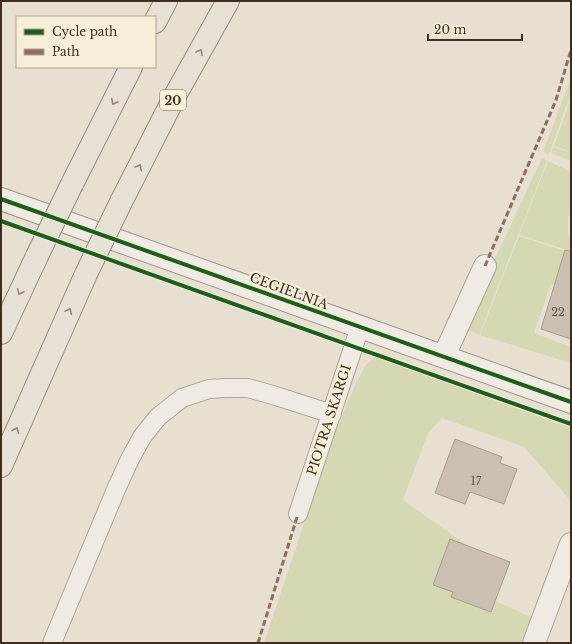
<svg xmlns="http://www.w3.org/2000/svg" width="572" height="644" font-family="'Libre Baskerville',serif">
<rect width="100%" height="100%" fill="#e7e0d1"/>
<g fill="#d6d7b3">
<path d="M571,78V93L552,146L549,154L543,152Z"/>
<path d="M571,98V152L554,146Z"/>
<path d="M553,147L571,153V161L551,153Z"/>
<path d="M542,158L547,161L479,335L463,327Z"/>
<path d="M548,161L571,172V209L568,219V235L571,237V251L519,235Z"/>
<path d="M519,236L571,253V291L551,284L534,333L571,347V363L480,335Z"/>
<path d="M375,357L571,428V501L524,447L442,418L428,433L403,500L482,556L480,594L531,617L521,643H264L333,437L356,383L366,365Z"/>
</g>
<g fill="#cbbfb2" stroke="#a89c90">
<path d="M565,250L571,251V339L541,329Z"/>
<path d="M455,439L502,457L500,463L517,469L504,504L470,492L465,504L435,493Z"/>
<path d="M450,539L510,562L491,612L451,597L453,592L433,585Z"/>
</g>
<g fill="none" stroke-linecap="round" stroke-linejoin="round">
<g stroke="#ada599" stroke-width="20">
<g id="lane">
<path d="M298,514L360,327"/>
<path d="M52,643L117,487L130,459L142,437L158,417L182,398L209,389L227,388H248L276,396L332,414"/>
</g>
</g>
<g stroke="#ada599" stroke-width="24">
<g id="street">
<path d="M444,356L485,266"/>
<path d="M534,643L571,544"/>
</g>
</g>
<g stroke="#9c958a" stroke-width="24">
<path id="secondary" d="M1,199L571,402"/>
</g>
<g stroke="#928b80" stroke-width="24">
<g id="primary">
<path d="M155,22L166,1"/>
<path d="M72,184L131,67"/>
<path d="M121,202L176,94L228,1"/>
<path d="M1,333L37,256"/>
<path d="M1,466L86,274"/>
</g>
</g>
<use href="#lane" stroke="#efebe3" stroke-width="18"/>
<use href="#street" stroke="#efebe3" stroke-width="22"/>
<use href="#secondary" stroke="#efebe3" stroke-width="22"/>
<use href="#primary" stroke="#e6e1d4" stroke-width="22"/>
<g stroke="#928b80" stroke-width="24" stroke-linecap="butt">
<g id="primary-bridge">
<path d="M37,256L72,184"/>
<path d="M86,274L121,202"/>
</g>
</g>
<use href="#primary-bridge" stroke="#e6e1d4" stroke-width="22"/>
<g stroke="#8d6e63" stroke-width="3" stroke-dasharray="6 3" stroke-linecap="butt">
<path d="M485,266L556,100L571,50"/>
<path d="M258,643L298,514"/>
</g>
<g stroke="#f7eed8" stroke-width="6">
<g id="cycleway">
<path d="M1,199L571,402"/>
<path d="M1,221L571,424"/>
</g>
</g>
<use href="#cycleway" stroke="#1b5e20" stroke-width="4"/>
</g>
<defs><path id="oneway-chevron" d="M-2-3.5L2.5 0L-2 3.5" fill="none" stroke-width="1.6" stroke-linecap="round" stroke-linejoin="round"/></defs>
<g stroke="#92887a">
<use href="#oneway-chevron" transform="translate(200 52) rotate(-61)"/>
<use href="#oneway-chevron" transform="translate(114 102) rotate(117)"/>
<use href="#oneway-chevron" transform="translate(139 167) rotate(-63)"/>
<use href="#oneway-chevron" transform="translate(20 292) rotate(115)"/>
<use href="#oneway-chevron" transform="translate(69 311) rotate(-66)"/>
<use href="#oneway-chevron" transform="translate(16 430) rotate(-67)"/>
</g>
<g text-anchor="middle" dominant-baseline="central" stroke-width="4" stroke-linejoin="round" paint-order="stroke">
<g font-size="11" fill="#605244">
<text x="558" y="312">22</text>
<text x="476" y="481">17</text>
</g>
<rect fill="#f7eed8" stroke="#756857" stroke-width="1" x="160" y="90" width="26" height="20" rx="3"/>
<g font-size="12" font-weight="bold" fill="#3d2e20">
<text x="173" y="100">20</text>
</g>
<g font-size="13" fill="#3d2e20" stroke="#f7eed8">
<text transform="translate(289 291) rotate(20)">CEGIELNIA</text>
<text transform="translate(329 420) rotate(-72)">PIOTRA SKARGI</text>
</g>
</g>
<rect width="572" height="644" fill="none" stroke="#3d2e20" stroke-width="4"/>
<rect x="16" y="16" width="140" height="52" fill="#f7eed8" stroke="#ada18e"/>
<rect x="24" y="29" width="20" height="6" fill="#1b5e20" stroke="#ada18e"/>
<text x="52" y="36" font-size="12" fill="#3d2e20">Cycle path</text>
<rect x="24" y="49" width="20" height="6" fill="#8d6e63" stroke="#ada18e"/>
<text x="52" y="56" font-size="12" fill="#3d2e20">Path</text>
<path d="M428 34v6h94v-6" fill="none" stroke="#3d2e20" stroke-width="2"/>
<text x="434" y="34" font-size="12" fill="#3d2e20" stroke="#f7eed8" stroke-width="3" paint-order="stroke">20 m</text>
</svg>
